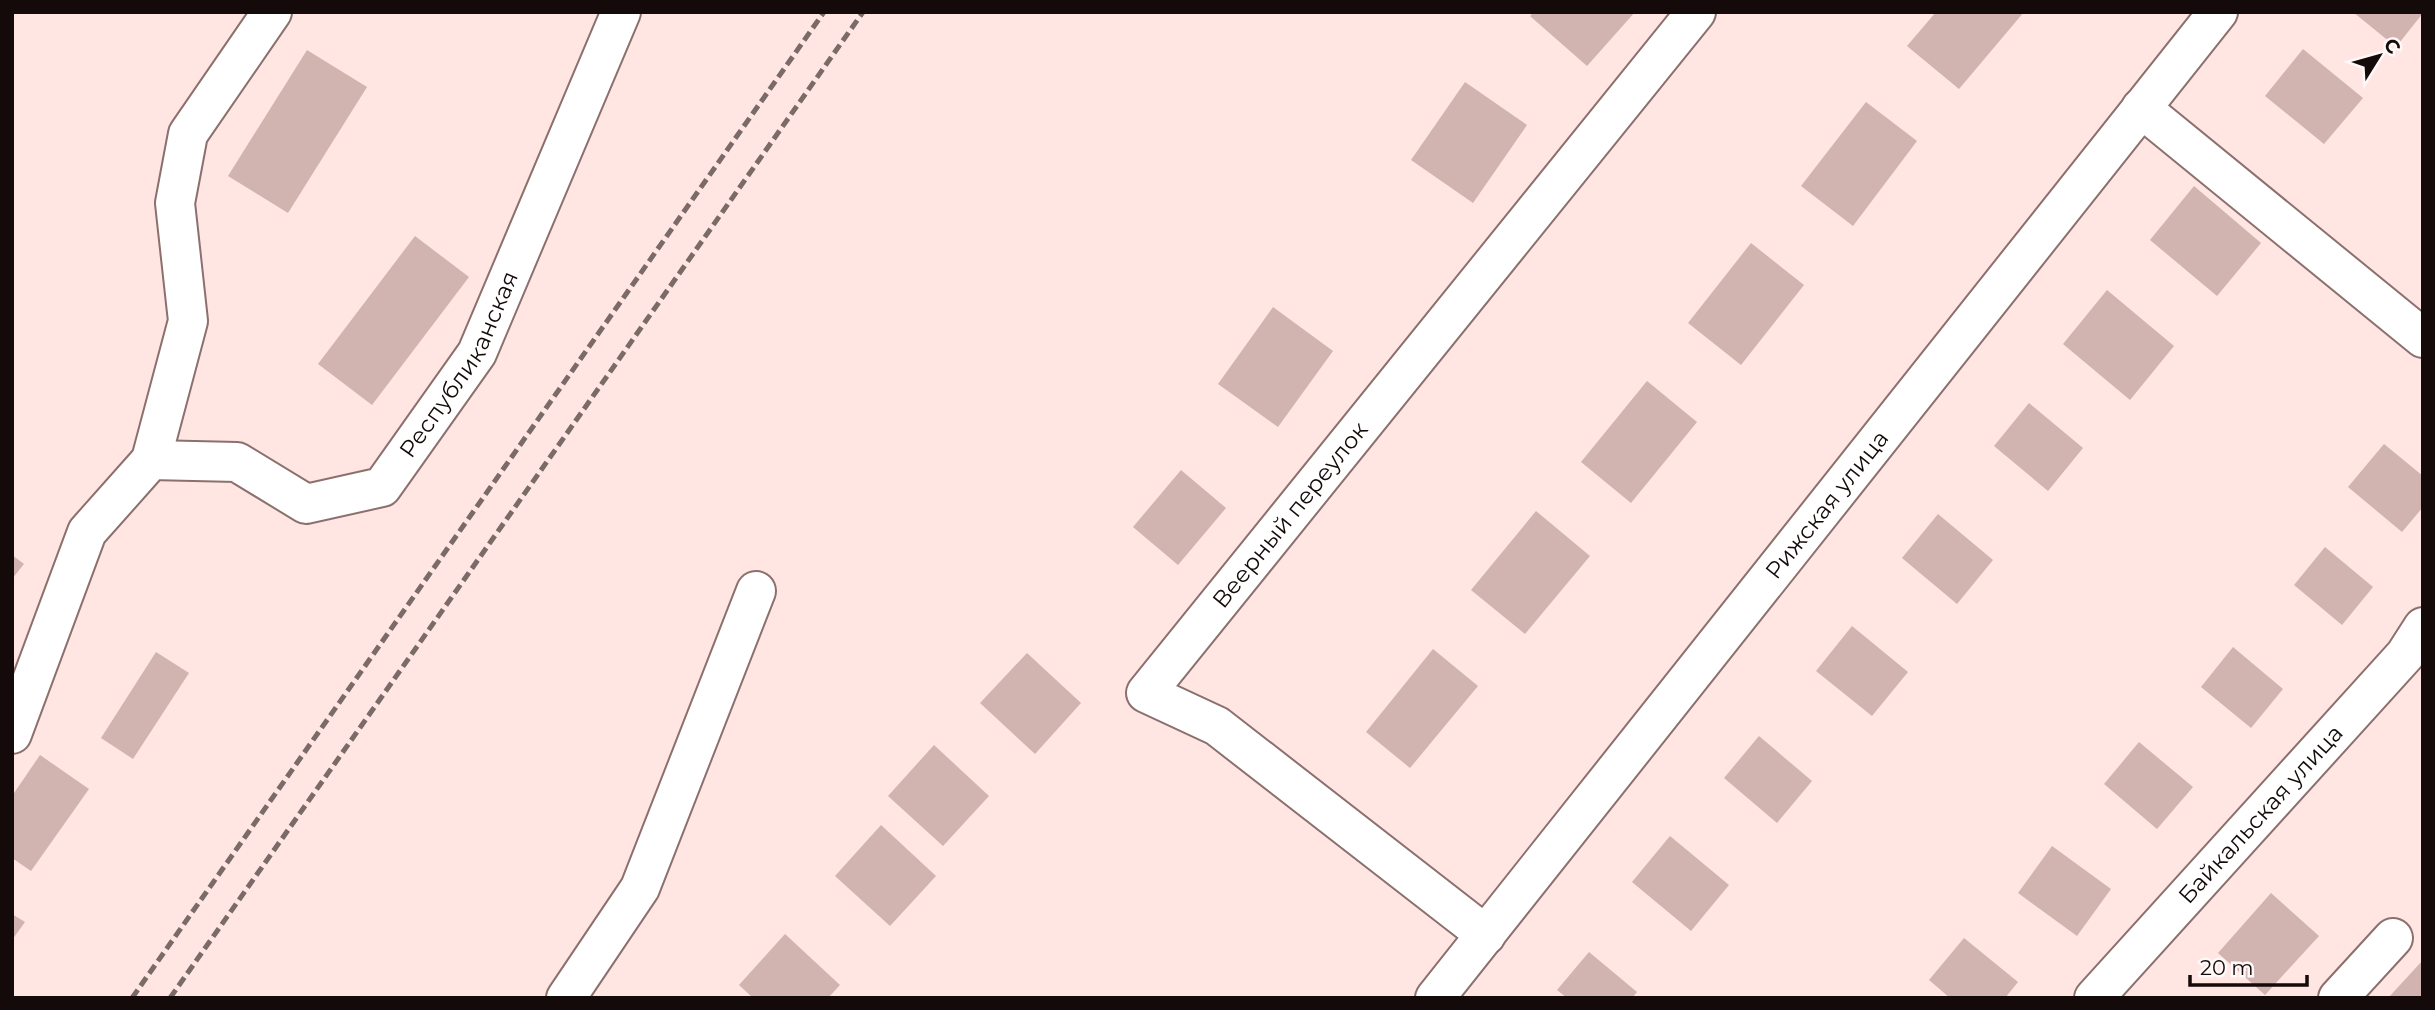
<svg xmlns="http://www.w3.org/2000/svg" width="2435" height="1010" font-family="Montserrat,sans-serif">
<rect width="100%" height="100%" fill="#ffe6e3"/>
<g fill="#d1b3b0">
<path d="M1534,12H1635L1587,66L1530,16Z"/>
<path d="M1936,12H2024L1959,89L1907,46Z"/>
<path d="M2353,12H2423V13L2396,47Z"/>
<path d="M2303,49L2363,98L2324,144L2265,96Z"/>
<path d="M307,50L367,87L288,213L228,176Z"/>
<path d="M1465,82L1527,125L1473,203L1411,160Z"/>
<path d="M1866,102L1917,141L1853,226L1801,186Z"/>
<path d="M2194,186L2261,243L2217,296L2150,240Z"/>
<path d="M415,236L469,277L372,405L318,364Z"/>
<path d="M1751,243L1804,285L1741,365L1688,323Z"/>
<path d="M2107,290L2174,346L2130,400L2063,344Z"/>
<path d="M1273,307L1333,351L1278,427L1218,384Z"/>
<path d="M1647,381L1697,422L1631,503L1581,462Z"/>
<path d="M2029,403L2083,448L2048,491L1994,446Z"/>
<path d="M2384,444L2423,476V507L2402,532L2348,487Z"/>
<path d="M1181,470L1226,508L1178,565L1133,527Z"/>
<path d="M1536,511L1590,556L1525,634L1471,590Z"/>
<path d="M1938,514L1993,560L1957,604L1902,558Z"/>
<path d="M2325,547L2373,587L2342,625L2294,585Z"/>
<path d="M12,555L24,564L12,579Z"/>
<path d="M1852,626L1908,672L1872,716L1816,671Z"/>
<path d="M2233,647L2283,689L2251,728L2201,687Z"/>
<path d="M1433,649L1478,686L1410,768L1366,732Z"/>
<path d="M156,652L189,673L133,759L101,738Z"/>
<path d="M1027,653L1081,703L1035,754L980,703Z"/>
<path d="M1759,736L1812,781L1777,823L1724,778Z"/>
<path d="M2139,742L2193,787L2157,829L2104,784Z"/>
<path d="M934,745L989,796L943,846L888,796Z"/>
<path d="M40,755L89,789L31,871L12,858V796Z"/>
<path d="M881,825L936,876L890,926L835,876Z"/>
<path d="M1670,836L1729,885L1691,931L1632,882Z"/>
<path d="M2052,846L2111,889L2077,936L2018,893Z"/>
<path d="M2271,893L2319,936L2265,995L2218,953Z"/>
<path d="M12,914L25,922L12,940Z"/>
<path d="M785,934L840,985L828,998H753L739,985Z"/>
<path d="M1964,938L2018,982L2005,998H1950L1929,980Z"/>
<path d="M1589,952L1637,992L1632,998H1567L1557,990Z"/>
<path d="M2423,960V998H2388Z"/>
</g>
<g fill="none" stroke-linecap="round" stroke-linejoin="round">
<g stroke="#8b706d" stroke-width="42">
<g id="minor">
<path d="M2141,108L2423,338"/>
<path d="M151,460L188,321L175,203L188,134L272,12"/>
<path id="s1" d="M12,734L87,532L151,460L237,462L306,504L382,487L477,353L621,12"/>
<path id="s2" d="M1486,935L1217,726L1146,693L1696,12"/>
<path d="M566,998L640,888L756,591"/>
<path id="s3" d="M1435,998L2218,12"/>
<path id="s4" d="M2094,998L2405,655L2423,627"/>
<path d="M2338,998L2393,938"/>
</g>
</g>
<use href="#minor" stroke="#fff" stroke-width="38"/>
<g stroke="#7a6a68" stroke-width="5" stroke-dasharray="10 5" stroke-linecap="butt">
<path d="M132,998L824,12"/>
<path d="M170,998L863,12"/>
</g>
</g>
<g text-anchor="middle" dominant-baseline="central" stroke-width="6" stroke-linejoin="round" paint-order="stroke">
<g font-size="23" fill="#140a09" stroke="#fff8f8">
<text stroke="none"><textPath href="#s1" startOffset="702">Республиканская</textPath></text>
<text stroke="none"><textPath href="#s3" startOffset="630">Рижская улица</textPath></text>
<text stroke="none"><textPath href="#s2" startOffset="648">Веерный переулок</textPath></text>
<text stroke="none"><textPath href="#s4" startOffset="248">Байкальская улица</textPath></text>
</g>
</g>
<rect width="2435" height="1010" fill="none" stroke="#140a09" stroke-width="28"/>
<g transform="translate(2379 56) rotate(53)" stroke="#fff8f8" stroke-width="5" paint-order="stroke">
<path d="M0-5L12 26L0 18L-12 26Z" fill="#140a09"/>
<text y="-10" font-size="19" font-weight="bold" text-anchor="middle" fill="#140a09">С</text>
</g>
<path d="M2190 975v10h117v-10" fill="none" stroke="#140a09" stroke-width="3.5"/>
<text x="2200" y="975" font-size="21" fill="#140a09" stroke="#fff8f8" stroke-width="5" paint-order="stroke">20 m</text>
</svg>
